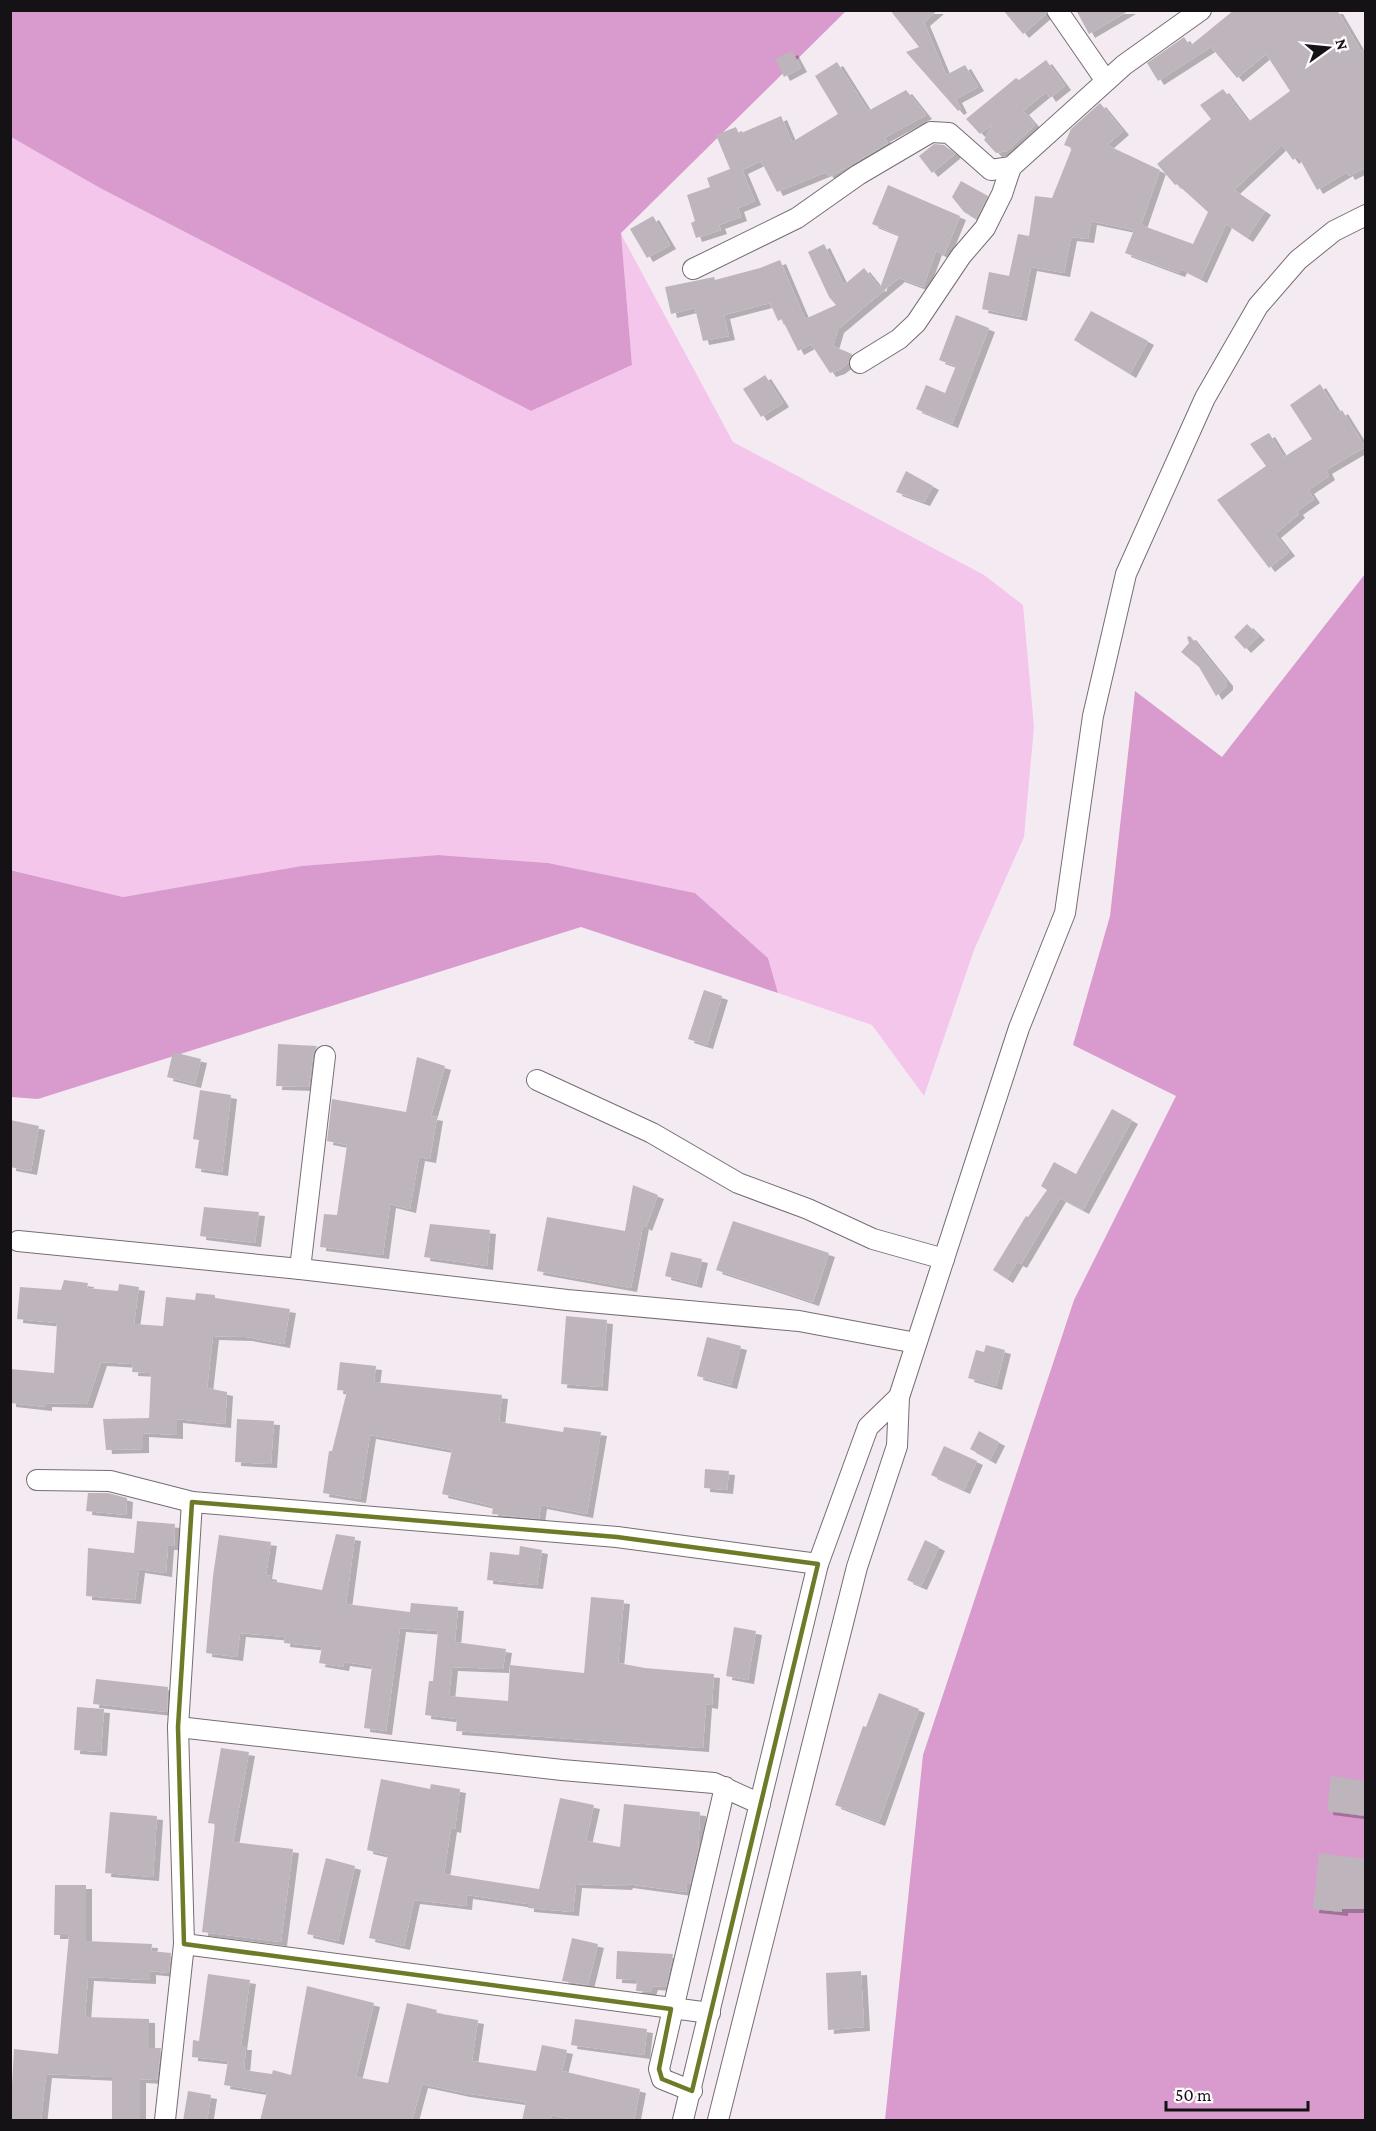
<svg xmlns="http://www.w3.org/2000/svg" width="1376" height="2131" font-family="'Crimson Pro',serif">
<defs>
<filter id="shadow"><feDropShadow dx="6" dy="4" stdDeviation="0" flood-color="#0004"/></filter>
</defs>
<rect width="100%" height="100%" fill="#f4ebf2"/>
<path fill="#f4c6eb" d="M11,137L100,188L531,411L632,365L621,234L733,442L984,575L1023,605L1034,727L1024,837L974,950L924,1096L872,1025L778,993L768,958L695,893L548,863L438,855L301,866L123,897L11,870Z"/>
<g fill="#d99bce">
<path d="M11,11H846L621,233L632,365L531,411L100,188L11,137Z"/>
<path d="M1365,574V2120H885L923,1755L1074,1300L1176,1096L1073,1045L1110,916L1135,691L1222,757Z"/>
<path d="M438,855L548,863L695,893L768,958L778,993L581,927L38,1099L11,1097L10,870L123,897L301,866Z"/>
</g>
<g fill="#beb5bc" filter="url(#shadow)">
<path d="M890,10H938L924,22L946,75L965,65L978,87L956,99L961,109L958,111L906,52L919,47Z"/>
<path d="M1003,10H1045L1046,14L1023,34Z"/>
<path d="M1076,10H1130L1089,34Z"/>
<path d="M1234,10H1337L1361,51L1365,49V168L1349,176L1347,172L1317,190L1298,156L1293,160L1282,145L1234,190L1265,211L1247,238L1226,224L1201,279L1181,269L1179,273L1125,253L1134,230L1091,221L1088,239L1071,237L1064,273L1031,267L1021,317L982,309L989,272L1009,276L1018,234L1029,236L1035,196L1052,198L1072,148L1064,145L1071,129L1100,103L1123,131L1107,145L1160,170L1141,225L1193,244L1208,212L1177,184L1175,185L1157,164L1211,119L1200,105L1223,89L1248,122L1290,91L1266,54L1237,78L1211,47L1158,81L1147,63L1184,37L1190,46Z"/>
<path d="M792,51L801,68L784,77L775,59Z"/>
<path d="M1046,60L1065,86L1050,98L1046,92L1023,111L1035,125L1007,151L996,153L984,140L993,124L980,134L966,119L1016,78L1019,80Z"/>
<path d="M837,62L868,111L906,90L926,115L884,138L888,143L830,177L826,172L777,192L761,161L742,170L755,201L738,208L741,217L719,225L721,230L696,238L691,223L695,221L687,195L710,187L707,178L730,169L716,135L736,127L739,134L781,116L792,142L838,114L815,76Z"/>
<path d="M934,144L944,145L955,154L932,173L919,156Z"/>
<path d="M961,181L988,196L976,219L964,212L952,197Z"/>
<path d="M888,185L960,216L944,255L936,251L923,287L899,278L838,329L833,346L852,354L848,363L839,370L830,373L811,344L798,351L782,319L778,321L770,303L724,315L729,336L703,341L695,308L671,314L665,287L714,277L715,280L760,268L780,260L805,319L836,305L829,297L808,252L824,244L844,285L864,268L880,288L899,235L872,224Z"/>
<path d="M653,216L670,245L647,258L630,229Z"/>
<path d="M1091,311L1148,341L1130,374L1074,340Z"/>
<path d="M956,315L989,328L952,424L916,409L926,385L945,393L956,366L939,360Z"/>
<path d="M765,375L783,403L761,417L743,389Z"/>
<path d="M1320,384L1338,413L1342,410L1365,447L1326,470L1329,476L1308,490L1314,499L1297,511L1299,514L1275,534L1289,552L1269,568L1217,500L1266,466L1250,444L1269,433L1284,457L1312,439L1290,405Z"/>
<path d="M906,471L933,486L924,502L896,492Z"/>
<path d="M1247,624L1259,636L1245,649L1234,637Z"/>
<path d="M1190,636L1227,682V686L1216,696L1199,667L1181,652L1189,643L1187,637Z"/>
<path d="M704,990L722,996L707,1045L688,1039Z"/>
<path d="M278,1044L317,1046L313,1055L309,1087L276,1086Z"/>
<path d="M173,1052L201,1059L195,1084L167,1077Z"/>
<path d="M417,1057L445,1066L431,1116L437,1117L430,1159L419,1157L410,1209L390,1204L383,1255L320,1247L324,1214L337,1215L347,1145L327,1141L332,1099L406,1112Z"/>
<path d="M200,1090L231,1095L222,1172L195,1168L199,1140L193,1139Z"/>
<path d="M1112,1109L1132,1120L1083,1210L1060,1198L1021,1264L1017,1262L1007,1279L993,1270L1026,1216L1028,1217L1047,1190L1041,1186L1054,1162L1076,1174Z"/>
<path d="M10,1120L39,1126L31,1171L10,1167Z"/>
<path d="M633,1185L658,1195L646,1227L643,1225L631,1288L537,1271L547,1217L625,1231Z"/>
<path d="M204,1207L259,1212L255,1243L200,1236Z"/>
<path d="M733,1221L829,1253L813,1302L716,1270Z"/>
<path d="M430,1224L490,1230L487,1266L424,1257Z"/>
<path d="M671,1252L702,1259L696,1284L665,1276Z"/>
<path d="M64,1280L88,1283L87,1288L118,1291L119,1284L139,1287L134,1324L163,1326L166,1297L195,1300L196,1293L215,1295V1298L290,1309L284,1344L246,1337L213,1336L207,1388L227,1392L225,1424L177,1419V1435L143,1433V1449L106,1450L103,1419L149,1418L151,1373L132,1372L133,1364L101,1362L87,1404L46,1403V1407L10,1403V1369L54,1373L57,1323L17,1319L20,1287L61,1290Z"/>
<path d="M566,1316L607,1320L602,1387L561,1384Z"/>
<path d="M707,1337L741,1346L731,1385L697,1376Z"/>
<path d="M986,1345L1005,1350L996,1386L968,1378L976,1350L984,1352Z"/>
<path d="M340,1362L376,1366L374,1382L502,1395L499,1422L563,1432L564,1427L601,1432L587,1514L541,1505L539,1519L492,1514L493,1506L442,1494L452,1450L370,1435L360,1499L323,1493L329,1451H332L347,1391L337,1390Z"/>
<path d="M237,1419L274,1421L271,1464L235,1462Z"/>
<path d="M979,1431L999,1442L990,1460L970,1449Z"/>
<path d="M944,1446L977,1461L964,1490L931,1475Z"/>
<path d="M705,1469L729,1471L727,1490L704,1488Z"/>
<path d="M88,1493H108L127,1498L126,1515L86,1511Z"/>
<path d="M137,1521L175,1524L174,1546H168L166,1573L139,1569L135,1600L86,1596L88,1548L134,1553Z"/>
<path d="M336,1534L355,1537L346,1604L410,1612L411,1603L458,1607L455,1642L506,1649L503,1669L452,1667L449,1696L508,1701L510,1665L584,1673L591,1597L624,1600L618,1663L645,1668L714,1674L712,1705L706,1704L703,1748L456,1731L457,1719L425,1715L429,1681H433L438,1631L400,1628L386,1731L364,1728L372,1666L344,1662L343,1667L319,1663L322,1647L284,1643L285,1637L240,1633L237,1657L206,1653L213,1576L219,1535L271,1542L266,1575L271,1576V1581L322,1590Z"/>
<path d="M925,1540L939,1547L921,1586L907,1580Z"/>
<path d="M520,1546L542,1550L537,1585L487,1580L490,1552L519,1555Z"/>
<path d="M734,1627L756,1631L748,1680L726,1676Z"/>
<path d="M96,1679L168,1687L167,1712L93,1704Z"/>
<path d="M879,1693L919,1709L879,1822L835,1805L863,1726L866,1727Z"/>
<path d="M77,1707L104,1709L101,1752L74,1750Z"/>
<path d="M221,1748L249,1752L233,1842L293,1849L281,1942L202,1932L215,1824L208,1823Z"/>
<path d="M1331,1776L1365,1781V1816L1327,1811Z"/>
<path d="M381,1779L430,1789L431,1784L460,1789L455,1829L451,1828L444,1874L539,1889L560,1798L594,1805L586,1841L620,1847L624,1804L700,1812L698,1850L690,1884H687L686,1892L627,1884L626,1886L576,1884L573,1912L528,1908V1904L467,1895L466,1906L414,1900L404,1946L369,1938L388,1855L367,1850Z"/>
<path d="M110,1812L157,1816L153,1877L105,1873Z"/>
<path d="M1319,1853L1365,1859V1909H1342V1912L1313,1909Z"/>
<path d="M326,1858L355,1866L338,1941L307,1934Z"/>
<path d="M55,1885H86V1941L152,1944L151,1951L171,1953L169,1973L150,1971V1980L88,1977L85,2017L149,2019V2048H161L157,2080L140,2079V2121H112V2077L46,2074L41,2121H10L14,2049L58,2054L69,1935H54Z"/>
<path d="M572,1938L598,1944L588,1985L562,1981Z"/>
<path d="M617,1951L673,1954L666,1987L652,1986L650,1992L636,1991L637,1980L616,1979Z"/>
<path d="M861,1971L864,2027L828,2030L826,1973Z"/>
<path d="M208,1974L250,1980L241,2046H246L244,2070L272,2074L273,2070L291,2075L307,1986L374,2003L356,2077L388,2083L407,2003L437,2010L436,2013L478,2020L472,2061L536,2071L542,2045L567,2050L562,2071L640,2089L634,2121H579L552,2115L550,2121H522L526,2102L464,2093L422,2084L412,2121H260L267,2092L224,2085L228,2061L192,2057L193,2040L199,2041Z"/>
<path d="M575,2019L647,2029L644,2055L571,2045Z"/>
<path d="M188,2091L211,2095L207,2121H183Z"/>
</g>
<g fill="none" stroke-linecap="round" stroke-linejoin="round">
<g stroke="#766d74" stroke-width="22">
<g id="minor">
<path d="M1057,10L1106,81"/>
<path d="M693,269L797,218L858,175L931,132L949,133L991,170L1011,167L1124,65L1201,10"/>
<path d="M860,363L899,339L916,323L961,256L985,228L1002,194L1011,167"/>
<path d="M537,1080L652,1133L738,1183L808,1209L873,1239L944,1259"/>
<path d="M18,1241L300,1269L567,1300L799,1321L916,1343"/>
<path d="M300,1269L325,1056"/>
<path d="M37,1480L110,1481L192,1502L617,1537L818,1564"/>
<path d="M178,1727L562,1770L714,1783L760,1804"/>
<path d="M184,1944L710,2013"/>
<path d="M692,2091L662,2079L659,2069L725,1787"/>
<path d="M165,2120L184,1944L178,1727L192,1502"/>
<path d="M683,2120L818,1564L868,1427L899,1397"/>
<path d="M718,2120L857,1567L897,1446L899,1397L1019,1028L1065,913L1093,716L1126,574L1205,398L1258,306L1298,260L1334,231L1366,215"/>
</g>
</g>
<use href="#minor" stroke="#fff" stroke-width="20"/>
</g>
<path fill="none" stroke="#6d7b28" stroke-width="4.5" stroke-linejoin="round" d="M192,1502L617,1537L818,1564L692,2091L662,2079L659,2069L671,2009L184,1944L178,1727Z"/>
<rect width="1376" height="2131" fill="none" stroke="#151215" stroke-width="24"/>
<g transform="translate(1328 48) rotate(75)" stroke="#fefafd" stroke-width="4.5" paint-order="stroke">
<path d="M0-4.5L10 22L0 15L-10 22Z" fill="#151215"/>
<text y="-9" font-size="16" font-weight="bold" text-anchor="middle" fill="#151215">N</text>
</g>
<path d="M1166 2101v9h142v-9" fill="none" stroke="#151215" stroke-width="3"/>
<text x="1175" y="2101" font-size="18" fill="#151215" stroke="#fefafd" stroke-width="4.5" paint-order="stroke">50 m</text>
</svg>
